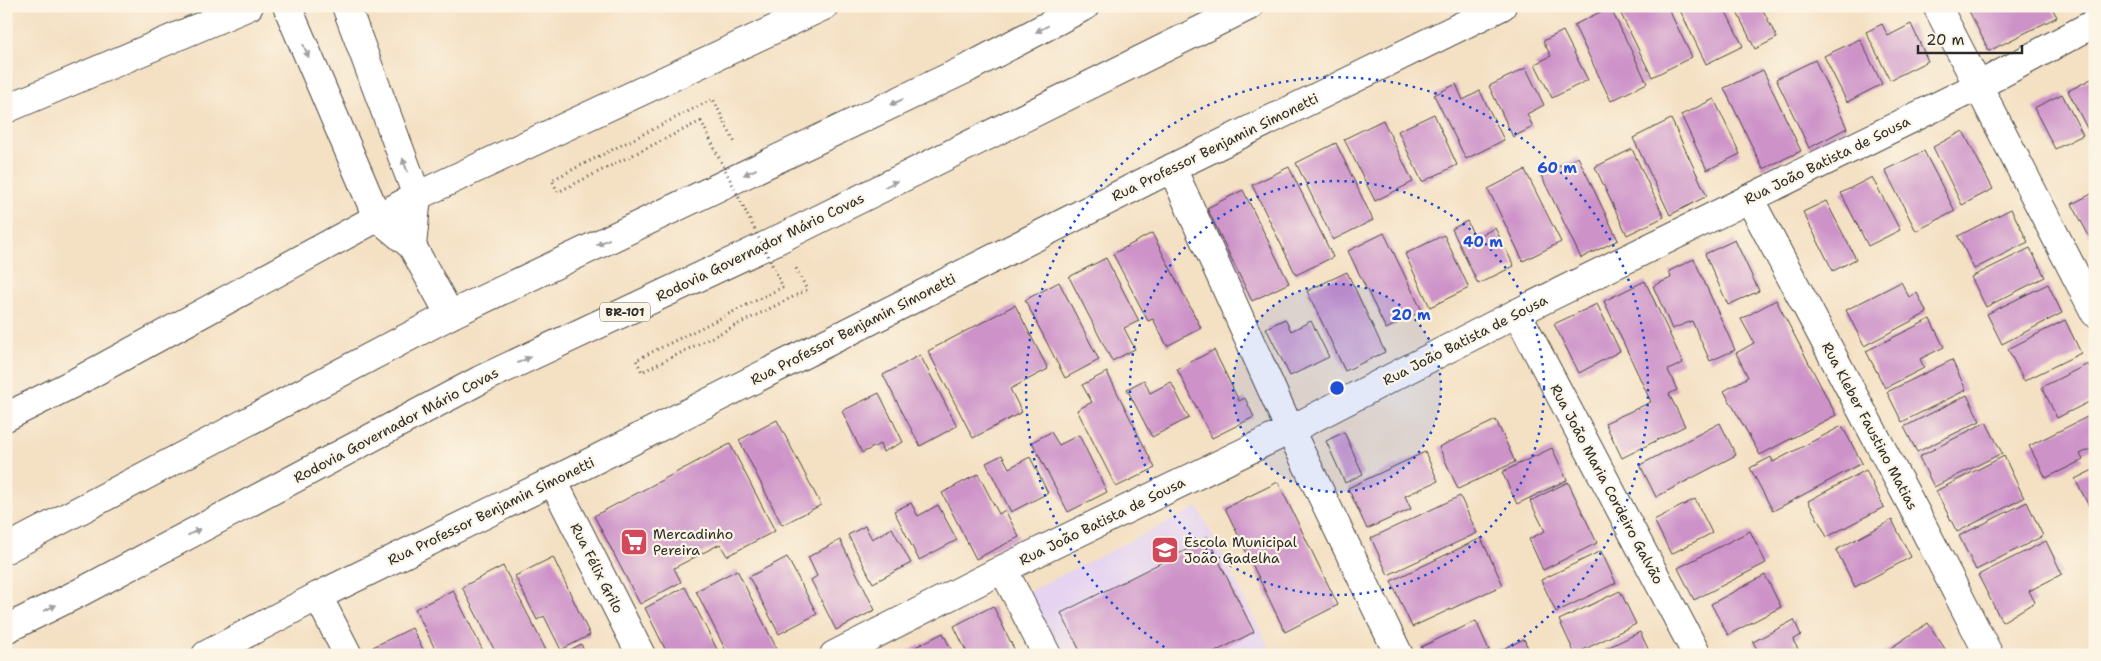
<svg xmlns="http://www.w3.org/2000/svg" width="2101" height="661" font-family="'Shantell Sans',sans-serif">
<rect width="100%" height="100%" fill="#fcf5e5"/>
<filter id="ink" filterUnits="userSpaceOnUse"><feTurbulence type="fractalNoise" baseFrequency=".02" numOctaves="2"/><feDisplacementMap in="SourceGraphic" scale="10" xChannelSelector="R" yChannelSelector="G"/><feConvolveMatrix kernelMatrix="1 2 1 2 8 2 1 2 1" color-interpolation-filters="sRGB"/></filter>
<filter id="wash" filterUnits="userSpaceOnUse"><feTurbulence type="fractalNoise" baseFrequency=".0096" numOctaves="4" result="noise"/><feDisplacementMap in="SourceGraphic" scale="20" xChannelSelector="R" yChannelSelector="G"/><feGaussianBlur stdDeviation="1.12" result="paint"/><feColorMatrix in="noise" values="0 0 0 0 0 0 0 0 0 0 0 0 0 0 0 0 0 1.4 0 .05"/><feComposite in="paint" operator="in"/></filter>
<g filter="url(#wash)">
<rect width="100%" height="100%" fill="#f4e0c3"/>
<path fill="#e5d3f1" d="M1198,507L1273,655H1056L1024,594Z"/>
<g id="blocks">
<g fill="#cd93c9">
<path d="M1617,6H1667L1692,57L1652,77Z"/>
<path d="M1678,6H1723L1743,46L1706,64Z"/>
<path d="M1734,6H1761L1777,38L1755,49Z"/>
<path d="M1973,6H2051L2057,17L1989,51L1968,9Z"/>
<path d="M1610,7L1647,83L1611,101L1574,25Z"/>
<path d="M1882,24L1888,36L1911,24L1928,61L1890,80L1866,32Z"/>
<path d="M1563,31L1588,80L1552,98L1535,64L1551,56L1543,41Z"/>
<path d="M1860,39L1882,84L1847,102L1824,56Z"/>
<path d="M1815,60L1847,128L1809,148L1776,79Z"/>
<path d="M1526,68L1544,105L1527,114L1533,127L1513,137L1489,86Z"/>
<path d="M1763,70L1801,151L1763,169L1724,88Z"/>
<path d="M2095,77V129L2089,132L2068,91Z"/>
<path d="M1456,84L1463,100L1480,91L1504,140L1466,159L1434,95Z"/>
<path d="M2062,94L2083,135L2055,149L2034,108Z"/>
<path d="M1714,99L1740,154L1707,170L1681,115Z"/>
<path d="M1434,114L1457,165L1422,182L1398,131Z"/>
<path d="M1671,119L1707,196L1670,215L1633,138Z"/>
<path d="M1383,120L1413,182L1375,201L1344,139Z"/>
<path d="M1963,131L1993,189L1962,205L1933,147Z"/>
<path d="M1336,143L1373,220L1333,240L1296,163Z"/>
<path d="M1632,149L1664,217L1627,235L1595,167Z"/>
<path d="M1924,151L1955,211L1916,231L1885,170Z"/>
<path d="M1578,157L1618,240L1581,258L1541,175Z"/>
<path d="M1289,167L1333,257L1296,275L1252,185Z"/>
<path d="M1525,170L1561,242L1523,261L1488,189Z"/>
<path d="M1872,177L1900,230L1868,246L1841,193Z"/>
<path d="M1243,190L1289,283L1252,301L1207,208Z"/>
<path d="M2095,192V233L2089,236L2072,204Z"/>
<path d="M1826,201L1856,259L1833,271L1803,212Z"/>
<path d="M2011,209L2028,242L1974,269L1958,236Z"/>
<path d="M1467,221L1475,238L1495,228L1514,266L1478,284L1452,229Z"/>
<path d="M1152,233L1201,328L1167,346L1153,319L1148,321L1113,254Z"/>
<path d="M1384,233L1422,311L1386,329L1348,251Z"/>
<path d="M1444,235L1469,288L1430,307L1405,254Z"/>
<path d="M1735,240L1759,291L1728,305L1705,254Z"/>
<path d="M2030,248L2045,277L1986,307L1971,277Z"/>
<path d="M1106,258L1139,321L1124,328L1135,349L1112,361L1069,277Z"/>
<path d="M1694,259L1735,350L1710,361L1692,321L1672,329L1653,286L1671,278L1669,271Z"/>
<path d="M1347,272L1385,352L1345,371L1307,291Z"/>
<path d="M1645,281L1683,363L1668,370L1677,390L1669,394L1685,426L1622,458L1605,423L1651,402L1604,301Z"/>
<path d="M1059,282L1099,360L1065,378L1025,300Z"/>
<path d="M1901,282L1909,297L1917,293L1927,313L1864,346L1846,310Z"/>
<path d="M2048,284L2062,313L2002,344L1987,314Z"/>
<path d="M1776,300L1836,415L1760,455L1724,391L1748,377L1736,353L1754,343L1741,319Z"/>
<path d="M1597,304L1620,351L1579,373L1554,324Z"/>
<path d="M1015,305L1048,369L1010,389L1022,412L973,438L928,351Z"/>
<path d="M1285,319L1291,331L1311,321L1329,357L1290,376L1266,328Z"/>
<path d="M1930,319L1944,347L1920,359L1924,368L1885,388L1866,351Z"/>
<path d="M2065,320L2081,353L2024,381L2008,349Z"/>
<path d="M1214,350L1239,401L1245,398L1254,417L1212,438L1177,369Z"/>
<path d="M920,355L957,426L920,446L883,375Z"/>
<path d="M1952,360L1966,390L1902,422L1887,392Z"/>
<path d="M2088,364L2095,379V399L2057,418L2042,387Z"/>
<path d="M1107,372L1155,468L1116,487L1077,410L1092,402L1082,385Z"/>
<path d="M1144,380L1150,393L1171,382L1189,418L1152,437L1127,389Z"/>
<path d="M879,393L903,442L883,452L880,444L862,453L842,411Z"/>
<path d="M1967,395L1980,421L1917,452L1904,427Z"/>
<path d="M2095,413V453L2093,448L2080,454L2083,460L2046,478L2029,446Z"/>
<path d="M777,420L821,505L782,525L739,440Z"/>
<path d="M1496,420L1515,462L1458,489L1439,447Z"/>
<path d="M1986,422L2002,453L1934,487L1919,457Z"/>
<path d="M1720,423L1736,455L1656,497L1640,465Z"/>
<path d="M1842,426L1862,463L1773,511L1750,468L1771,457L1773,462Z"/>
<path d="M1051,432L1059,445L1079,435L1107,492L1068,512L1032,442Z"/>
<path d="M1344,432L1363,474L1345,483L1326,441Z"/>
<path d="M730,444L775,531L727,556L720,544L674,568L681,582L640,604L594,516Z"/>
<path d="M1552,448L1567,480L1517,504L1502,472Z"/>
<path d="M1425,452L1438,481L1405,496L1411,509L1367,529L1348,488Z"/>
<path d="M1002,455L1009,468L1030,457L1048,493L1011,512L986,463Z"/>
<path d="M2004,456L2024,498L1957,532L1936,491Z"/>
<path d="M2095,469V509L2091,510L2075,479Z"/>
<path d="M1866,470L1884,507L1827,537L1808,501Z"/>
<path d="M978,474L999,514L1005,510L1019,537L976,559L942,493Z"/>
<path d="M1278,482L1338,605L1285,632L1225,508Z"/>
<path d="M1568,482L1597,543L1543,570L1529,539L1545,531L1530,501Z"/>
<path d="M1460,496L1477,533L1388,575L1371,538Z"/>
<path d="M1695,499L1712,533L1671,554L1654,520Z"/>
<path d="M2027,502L2043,536L1976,570L1959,536Z"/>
<path d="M911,503L918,516L938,505L957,540L919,560L894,511Z"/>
<path d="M1892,520L1911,557L1855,587L1836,550Z"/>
<path d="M865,526L872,539L892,528L911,563L873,583L848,535Z"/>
<path d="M1750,531L1766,563L1694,600L1678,568Z"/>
<path d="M1481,538L1503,585L1412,627L1391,581Z"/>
<path d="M1208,539L1254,632L1209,655H1082L1061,613Z"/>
<path d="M840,540L875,610L836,630L811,580L817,576L808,557Z"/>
<path d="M2046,541L2062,574L2029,591L2035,602L2002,622L1978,575Z"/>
<path d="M1601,551L1616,583L1556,612L1541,580Z"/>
<path d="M553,557L590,635L561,650L544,616L537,620L515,576Z"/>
<path d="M787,557L817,614L779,634L749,577Z"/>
<path d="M503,566L548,654L547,655H497L462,587Z"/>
<path d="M737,570L780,655H728L696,591Z"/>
<path d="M1765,575L1781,607L1728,635L1711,604Z"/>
<path d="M685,587L695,606L720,655H668L645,608Z"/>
<path d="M453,590L485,655H438L415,609Z"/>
<path d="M1620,591L1636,624L1575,654L1559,620Z"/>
<path d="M993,606L1017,655H968L954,626Z"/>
<path d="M1794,620L1801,635L1793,640L1801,655H1760L1753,642Z"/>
<path d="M1476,621L1489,650L1478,655H1425L1421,647Z"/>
<path d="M1928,623L1949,655H1880Z"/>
<path d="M412,628L426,655H377L373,647Z"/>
<path d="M1640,632L1651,655H1593Z"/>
<path d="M943,633L954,655H905L904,653Z"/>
<path d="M1524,639L1531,655H1490Z"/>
<path d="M581,644L586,655H561Z"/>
</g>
</g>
</g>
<g filter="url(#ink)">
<use href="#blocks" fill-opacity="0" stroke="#494642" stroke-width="1"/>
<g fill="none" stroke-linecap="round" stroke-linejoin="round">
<g stroke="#494642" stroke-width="30">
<g id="minor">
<path d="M287,6L377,217L412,246L450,315"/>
<path d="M346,6L417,196L412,246"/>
<path d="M1937,6L2095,313"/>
<path d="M6,109L249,6"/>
<path d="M1172,168L1290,430L1399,655"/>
<path d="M1749,198L1917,515L1989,655"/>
<path d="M1517,313L1697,655"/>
<path d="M6,417L76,382L417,196L824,6"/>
<path d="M553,481L641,655"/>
<path d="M1003,569L1047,655"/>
<path d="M318,596L348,655"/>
<path d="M834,655L1003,569L1290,430L1517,313L1978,86L2095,23"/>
</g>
</g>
<g stroke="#494642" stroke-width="30">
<path id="secondary" d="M206,655L318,596L553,481L1172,168L1502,6"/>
</g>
<g stroke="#494642" stroke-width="30">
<g id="trunk">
<path d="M6,549L450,315L968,68L1085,6"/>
<path d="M6,629L79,593L480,380L765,246L1249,6"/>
</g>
</g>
<g stroke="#494642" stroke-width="3" stroke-dasharray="1 4" stroke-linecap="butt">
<path d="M701,121L558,192L552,180L713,99L736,145"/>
<path d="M783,287L636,360L642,372L807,290L795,266"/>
</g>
<use href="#minor" stroke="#fff" stroke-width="28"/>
<use href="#secondary" stroke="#fff" stroke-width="28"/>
<use href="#trunk" stroke="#fff" stroke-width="28"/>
<path stroke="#494642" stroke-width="3" stroke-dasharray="1 4" stroke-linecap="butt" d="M701,121L783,287"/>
</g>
<defs><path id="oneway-solid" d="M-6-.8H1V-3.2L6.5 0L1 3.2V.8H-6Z" transform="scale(1.25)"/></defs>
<g fill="#a0a0a0">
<use href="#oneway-solid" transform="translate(1042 29) rotate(152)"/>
<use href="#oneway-solid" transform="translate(306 51) rotate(67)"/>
<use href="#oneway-solid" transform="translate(897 102) rotate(155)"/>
<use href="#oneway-solid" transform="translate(405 165) rotate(-110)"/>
<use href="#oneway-solid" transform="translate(750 172) rotate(155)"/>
<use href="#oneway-solid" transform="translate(891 184) rotate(-26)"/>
<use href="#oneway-solid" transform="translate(603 242) rotate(155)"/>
<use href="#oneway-solid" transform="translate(524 360) rotate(-25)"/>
<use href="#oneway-solid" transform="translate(194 532) rotate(-28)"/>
<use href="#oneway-solid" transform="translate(50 608) rotate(-26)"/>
</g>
</g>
<circle cx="1337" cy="388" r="104" fill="#1d4ed8" fill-opacity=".12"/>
<g fill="none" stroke="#1d4ed8" stroke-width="2.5" stroke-dasharray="2.5 5">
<circle cx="1337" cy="388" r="104"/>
<circle cx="1337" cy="388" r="207"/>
<path d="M1177 655A311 311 0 1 1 1497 655"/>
</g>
<defs>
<g id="supermarket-square" transform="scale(1.4375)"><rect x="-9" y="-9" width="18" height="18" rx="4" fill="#d1495b" stroke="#fcf5e5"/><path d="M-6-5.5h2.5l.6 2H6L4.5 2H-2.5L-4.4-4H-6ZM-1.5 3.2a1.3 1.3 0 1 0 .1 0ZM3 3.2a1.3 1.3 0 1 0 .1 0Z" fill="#fff"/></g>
<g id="school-square" transform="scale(1.4375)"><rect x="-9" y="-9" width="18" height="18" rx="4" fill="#d1495b" stroke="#fcf5e5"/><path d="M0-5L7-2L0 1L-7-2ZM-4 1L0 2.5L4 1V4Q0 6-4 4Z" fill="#fff"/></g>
</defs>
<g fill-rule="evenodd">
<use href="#supermarket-square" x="634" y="542"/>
<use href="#school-square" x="1165" y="550"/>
</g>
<g text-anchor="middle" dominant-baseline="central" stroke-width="4.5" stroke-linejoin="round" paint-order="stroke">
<rect fill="#fcf5e5" stroke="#6a6863" stroke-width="1" x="600" y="302.5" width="50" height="19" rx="4"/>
<g font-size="12" font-weight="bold" fill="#2b2b2b">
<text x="625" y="312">BR-101</text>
</g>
<g font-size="14" fill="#2b2b2b" stroke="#fcf5e5">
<text transform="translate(1215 147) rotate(-26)">Rua Professor Benjamin Simonetti</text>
<text transform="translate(1827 160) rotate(-26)">Rua João Batista de Sousa</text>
<text transform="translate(760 247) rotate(-26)">Rodovia Governador Mário Covas</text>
<text transform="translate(853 329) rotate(-27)">Rua Professor Benjamin Simonetti</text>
<text transform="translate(1465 340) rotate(-27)">Rua João Batista de Sousa</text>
<text transform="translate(396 425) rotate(-28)">Rodovia Governador Mário Covas</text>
<text transform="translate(1870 426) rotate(62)">Rua Kleber Faustino Matias</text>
<text transform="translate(1607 484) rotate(62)">Rua João Maria Cordeiro Galvão</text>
<text transform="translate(491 511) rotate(-26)">Rua Professor Benjamin Simonetti</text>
<text transform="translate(1102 521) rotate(-26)">Rua João Batista de Sousa</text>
<text transform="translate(597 568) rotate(63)">Rua Félix Grilo</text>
</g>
<g font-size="14" fill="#2b2b2b" stroke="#fcf5e5" text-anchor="start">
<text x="653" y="534">Mercadinho<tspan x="653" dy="16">Pereira</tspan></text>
<text x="1184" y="542">Escola Municipal<tspan x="1184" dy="16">João Gadelha</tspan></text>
</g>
</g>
<circle cx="1337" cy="388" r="8" fill="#1d4ed8" stroke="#fcf5e5" stroke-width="2.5"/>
<g font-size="15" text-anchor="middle" font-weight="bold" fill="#1d4ed8" stroke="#fcf5e5" stroke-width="4.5" stroke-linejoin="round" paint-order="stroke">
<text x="1557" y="173">60 m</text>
<text x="1483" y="247">40 m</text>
<text x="1411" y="320">20 m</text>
</g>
<rect width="2101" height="661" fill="none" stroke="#fcf5e5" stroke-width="25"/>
<path d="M1918 45v8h104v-8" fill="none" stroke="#2b2b2b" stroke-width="2.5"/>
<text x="1926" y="45" font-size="15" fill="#2b2b2b" stroke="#fcf5e5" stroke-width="4" paint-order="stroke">20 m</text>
</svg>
